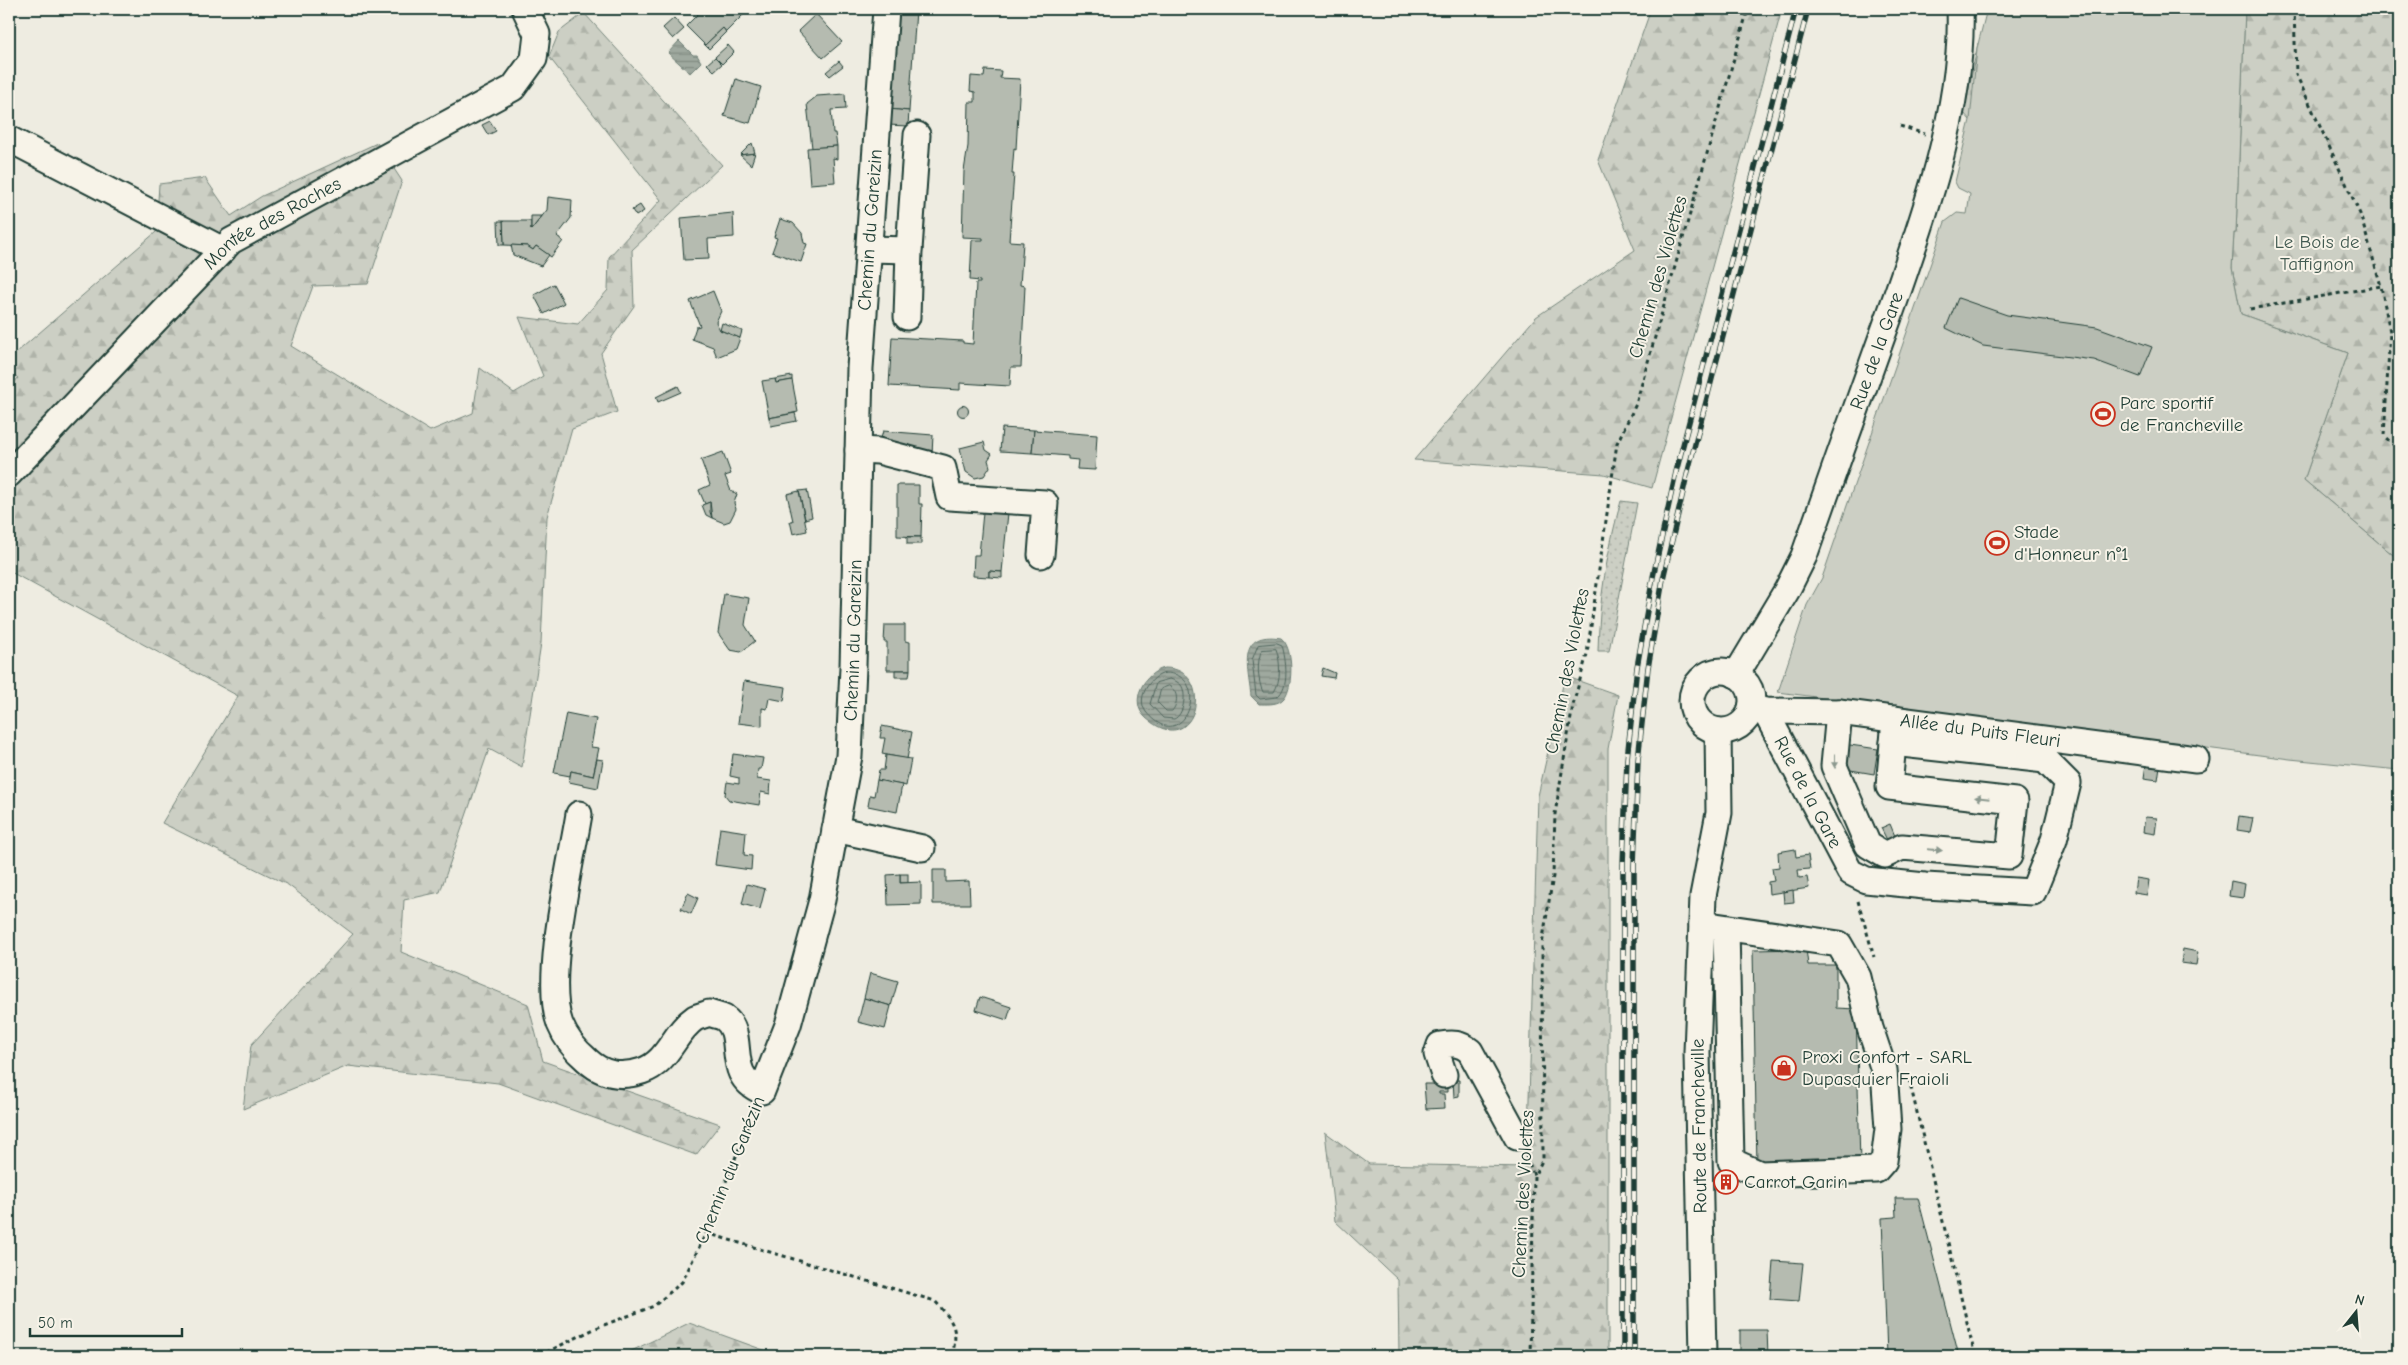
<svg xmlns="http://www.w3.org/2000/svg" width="2408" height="1365" font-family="'Comic Neue',sans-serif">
<defs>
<pattern id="grass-tufts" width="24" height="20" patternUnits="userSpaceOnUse" patternTransform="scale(1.25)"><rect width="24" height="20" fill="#cccfc4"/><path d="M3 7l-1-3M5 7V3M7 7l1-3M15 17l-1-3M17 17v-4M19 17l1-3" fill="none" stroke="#afb3a9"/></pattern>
<pattern id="forest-firs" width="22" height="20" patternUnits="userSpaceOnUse" patternTransform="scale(1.25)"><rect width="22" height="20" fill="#cccfc4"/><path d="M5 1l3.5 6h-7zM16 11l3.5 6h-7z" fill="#afb3a9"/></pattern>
<pattern id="garden-dots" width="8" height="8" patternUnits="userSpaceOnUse" patternTransform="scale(1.25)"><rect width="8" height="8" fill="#cccfc4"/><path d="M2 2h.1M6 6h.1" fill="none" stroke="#afb3a9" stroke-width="1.8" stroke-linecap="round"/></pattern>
<pattern id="water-rules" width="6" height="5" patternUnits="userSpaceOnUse" patternTransform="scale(1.25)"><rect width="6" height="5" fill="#9fa99f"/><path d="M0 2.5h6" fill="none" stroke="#818b82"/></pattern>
</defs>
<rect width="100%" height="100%" fill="#eeece1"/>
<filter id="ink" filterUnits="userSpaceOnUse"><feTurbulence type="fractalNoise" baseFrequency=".02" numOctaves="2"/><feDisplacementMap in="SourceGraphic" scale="10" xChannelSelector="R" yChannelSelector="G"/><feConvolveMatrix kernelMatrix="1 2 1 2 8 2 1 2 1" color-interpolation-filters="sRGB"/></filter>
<g filter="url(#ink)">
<path fill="url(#grass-tufts)" stroke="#76867c" d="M1978,43L1984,50L1970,120L1964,113Z"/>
<g fill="url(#forest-firs)" stroke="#76867c">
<path d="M1651,9H1782L1652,488L1604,474L1414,460L1536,317L1635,250L1598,160Z"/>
<path d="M2245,9H2399V560L2304,480L2348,353L2241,314L2232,268L2234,233L2236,232Z"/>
<path d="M584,13L722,165L632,250L634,306L601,353L617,412L572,429L547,517L541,643L522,767L489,749L440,892L404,900L401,952L528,1004L543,1061L720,1124L696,1155L498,1083L348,1066L243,1109L251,1045L353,934L288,885L162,823L238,696L9,571V389L18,378L9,370V359L156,232L159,184L205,178L231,216L262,196L377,143L402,181L368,284L313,286L291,346L430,431L473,413L480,368L514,393L543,376L519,317L578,324L608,290L609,257L661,200L549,57L559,32Z"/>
<path d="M1565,676L1618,695L1608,749V1356H1399L1398,1280L1335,1221L1325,1132L1369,1164L1527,1167L1538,796Z"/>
<path d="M689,1323L780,1356H621Z"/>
</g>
<path fill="#cccfc4" stroke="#76867c" d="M1987,9H2245L2236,233H2234L2232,268L2241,314L2348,353L2304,480L2399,560V770L2290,759L1778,692L1807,605L1822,578L1945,222L1957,213L1967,214L1970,194L1958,188L1955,182L1970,120L1977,48Z"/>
<path fill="url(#garden-dots)" stroke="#76867c" d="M1621,501L1637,503L1609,651H1598C1599,600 1607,551 1621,501Z"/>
<g fill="url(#water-rules)" stroke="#6c7e74">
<path d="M679,41L693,55H697L701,62L690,73L668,53Z"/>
<path d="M1281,638C1294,647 1294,691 1282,700C1276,705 1266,704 1259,704L1251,696C1248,668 1236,631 1281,638Z"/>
<path d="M1165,668C1217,668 1197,763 1146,718C1128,702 1144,672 1165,668Z"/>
</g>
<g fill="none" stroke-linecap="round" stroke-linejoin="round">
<g stroke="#52685f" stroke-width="1">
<path d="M1277,643L1282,645C1286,660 1290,687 1277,697L1260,699L1256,695L1252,660L1258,645Z"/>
<path d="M1276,649C1281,661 1281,681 1274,692H1263C1258,682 1256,661 1262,650Z"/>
<path d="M1165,673C1214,672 1185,760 1146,712C1135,697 1151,676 1165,673Z"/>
<path d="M1170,679C1174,680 1178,682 1181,685C1187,693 1184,715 1174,719L1163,718L1150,704L1156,683Z"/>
<path d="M1169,686C1179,691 1178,704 1172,711H1166L1157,702L1161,689Z"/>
</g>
</g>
<g fill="#b5bbb0" stroke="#1f3d34">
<path d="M703,9L708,12L711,9H744L747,11L726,32L723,28L705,45L686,26Z"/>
<path d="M894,9L916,10L909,111L889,109Z"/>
<path d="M816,14L842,42L823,58L798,31Z"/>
<path d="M674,18L684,29L673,39L663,28Z"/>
<path d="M723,28L726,32L709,49L705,45Z"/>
<path d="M728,45L734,52L722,64L715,57Z"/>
<path d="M715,57L722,64L714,71L707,64Z"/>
<path d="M839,61L843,66L830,76L826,72Z"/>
<path d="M985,70L1001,71L1000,78L1020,79L1016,149L1014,148L1012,174H1014L1009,241L1023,242L1020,285L1025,286L1021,367H1011L1010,386L960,383V390L889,386L892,337L963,341V343L973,344L976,283H980V281L970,280L972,240H983V238L962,237L964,171L968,146L969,102H975V92L970,91L971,76L984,77Z"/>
<path d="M736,79L761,87L750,123L724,116Z"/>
<path d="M845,94L846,109L831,110L833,133H835L837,146L812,148L807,104L817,96Z"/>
<path d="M889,109L909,111L908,126L888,125Z"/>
<path d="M490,121L496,131L488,135L482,125Z"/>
<path d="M752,143L755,153L740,155Z"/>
<path d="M837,146V159L833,158L835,182L810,184L807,148Z"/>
<path d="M755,153L751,165L740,155Z"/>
<path d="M548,197L572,200L571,218L557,236L563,241L551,257L536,246L533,250L527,246L504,245L503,221H531V230L547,210Z"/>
<path d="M640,205L644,211L636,216L632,210Z"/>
<path d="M733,213L734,237L708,239L709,259L684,260L681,218Z"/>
<path d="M531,216H542L531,230Z"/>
<path d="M780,219L793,223L802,233L804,243L807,244L801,262L772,252L777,238L774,237Z"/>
<path d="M498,221H503L504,245H499Z"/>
<path d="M511,245L527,246L533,250L536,246L549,255L541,266L513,255Z"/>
<path d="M554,284L564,303L544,314L534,295Z"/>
<path d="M713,291L721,311L716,322L720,330L740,338L736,349L717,357L713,347L692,339L696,327L700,326L690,301Z"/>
<path d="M1958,298L2007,315L2097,327L2152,347L2140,377L2094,360L1983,346L1946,328Z"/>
<path d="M722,323L742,331L740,338L720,330Z"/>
<path d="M792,376V380L776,383L775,379Z"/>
<path d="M775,379L776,383L792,380L798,412L769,418L762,381Z"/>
<path d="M678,386L681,392L658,402L656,397Z"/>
<circle cx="963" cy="411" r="5.5"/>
<path d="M795,413L797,421L771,426L769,418Z"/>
<path d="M1002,428L1034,430L1032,453L1000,451Z"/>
<path d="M1034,430L1097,435L1095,470L1077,469L1078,460L1068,459V456L1032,453Z"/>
<path d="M883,431L933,435L932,455L879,446Z"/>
<path d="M984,442L986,450L992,454L988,460L990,467L984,476L975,478L966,472L960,448Z"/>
<path d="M723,452L731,474L725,476L731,491L737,494L734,503L736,509L730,521L724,523L712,518L710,502L705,504L699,490L710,485L701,460Z"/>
<path d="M897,485H919V504H922L921,537L897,536Z"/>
<path d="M807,490L812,517L805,519L799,491Z"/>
<path d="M799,491L807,531L793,534L790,521H793L787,494Z"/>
<path d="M710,502V512L712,518L706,515L702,505Z"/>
<path d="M983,512L1008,513L1002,572L989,571V577L973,576L974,555H979Z"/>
<rect x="907" y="537" width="14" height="7"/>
<path d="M989,571L1002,572V578L989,577Z"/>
<path d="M724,594L749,598L745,625L755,641L741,652L730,650L718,633Z"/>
<path d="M885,625H905V641L910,642V670H887V642H884Z"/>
<path d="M1323,668L1335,673L1334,678L1321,676Z"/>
<path d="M895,670H910L909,677H895Z"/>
<path d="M744,681L786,687L784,701L769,698L767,709L762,708V726L738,723Z"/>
<path d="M566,713L596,719L591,747L599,748L593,776L571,771L570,776L554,773Z"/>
<path d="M882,726L912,732L907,759L882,754L885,738H880Z"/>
<path d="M1843,744L1878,749L1874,774L1839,768Z"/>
<path d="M733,754L763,758L761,769H758L757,779L771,781L770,794L761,792L759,805L729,800L725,795L727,782L739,784V778L730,776Z"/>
<path d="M886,755L911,759L906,786L877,780L879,770H884Z"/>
<path d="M597,759L603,760L598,788L569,782L571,771L593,776Z"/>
<path d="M2146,764L2160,766L2158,780L2144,778Z"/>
<path d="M877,780L902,785L897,812L868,806L870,795L874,796Z"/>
<path d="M2239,816L2253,818L2250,832L2237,830Z"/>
<path d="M2145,817L2157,818L2155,834L2143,832Z"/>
<path d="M1890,824L1897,841L1889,844L1881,828Z"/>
<path d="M720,828L746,832L744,855L752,856L751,870L715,865Z"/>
<path d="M1795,849L1796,857L1808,855L1810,869L1798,870L1799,878L1807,877L1809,888L1769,894L1768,882L1774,881L1772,868L1779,867L1778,852Z"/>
<path d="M933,870H946V882L969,881L970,904H933Z"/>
<rect x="900" y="874" width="8" height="9"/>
<path d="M900,874V883L921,882V904L888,905L887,875Z"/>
<path d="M2136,878L2149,880L2147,895L2134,893Z"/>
<path d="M2231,881L2245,884L2243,898L2229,896Z"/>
<path d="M747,884L765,889L760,909L742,904Z"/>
<path d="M1793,890L1794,902L1784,903L1783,892Z"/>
<path d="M688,893L698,898L691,914L681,909Z"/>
<path d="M1806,949L1808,965H1836V1008L1856,1009L1860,1164L1757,1167L1753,950Z"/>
<path d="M2183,949L2198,952L2196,965L2181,963Z"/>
<path d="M870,973L898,981L891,1006L864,998Z"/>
<path d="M980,997L1011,1007L1007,1020L976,1010Z"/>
<path d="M864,998L891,1006L885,1029L858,1022Z"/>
<path d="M1453,1080H1459V1096L1454,1097Z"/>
<path d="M1424,1084H1447V1092H1439V1094H1444L1445,1108L1426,1109Z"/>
<rect x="1721" y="1179" width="11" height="7"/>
<path d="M1895,1198H1918L1959,1356H1887L1882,1218L1896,1217Z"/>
<path d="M1773,1261L1803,1263L1799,1301L1770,1299Z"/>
<path d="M1740,1330H1767L1768,1356H1740Z"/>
</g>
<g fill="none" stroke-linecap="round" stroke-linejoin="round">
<g stroke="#1f3d34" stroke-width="29">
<g id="minor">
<path d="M9,139L223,250"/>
<path d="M869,249L909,250L917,135"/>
<path d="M907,317L909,250"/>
<path d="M858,450L878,451L943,468L949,497L1045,503L1041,555"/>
<path id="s1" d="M9,474L231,241L513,88L534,59L537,34L525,9"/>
<circle cx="1722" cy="701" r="30"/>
<path id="s2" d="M1736,675L1787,590L1804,556C1832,476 1860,397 1889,317C1922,223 1964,109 1960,9"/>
<path id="s3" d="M1751,708L1765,711L1839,712L2196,759"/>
<path id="s4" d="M1765,711L1850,872L1866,880L1925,886L2033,892L2054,840L2068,783L2045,760L1893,743L1895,719"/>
<path d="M1839,712L1834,766L1868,845L1885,855L1902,847L2009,856L2015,801L1889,787L1893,743"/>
<path id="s5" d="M579,814C571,864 543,979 560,1024C566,1039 575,1050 587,1060C603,1075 621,1078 642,1071C669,1062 673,1033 695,1018C699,1016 705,1015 709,1013C714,1015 720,1016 724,1018C748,1034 722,1075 762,1091L788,1025L822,900L849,756L853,667L860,368L886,9"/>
<path d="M835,829L922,848"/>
<path d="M1702,924L1839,944L1858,977L1870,1028L1884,1070L1888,1129L1884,1161L1876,1170L1760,1174L1731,1161L1726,928"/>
<path d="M1444,1075L1437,1054L1440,1045C1453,1043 1460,1043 1470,1051L1517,1137"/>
<path d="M1703,1356L1697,1052L1703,896L1719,813L1718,731"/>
</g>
</g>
<g stroke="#1f3d34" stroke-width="3" stroke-dasharray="4 4" stroke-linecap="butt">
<path d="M2294,9L2296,74L2360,214L2381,286L2390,332L2384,436L2399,450"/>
<path d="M1900,126L1925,134"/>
<path d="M2250,309L2381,286"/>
<path d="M1858,901L1874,957"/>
<path d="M1909,1079L1975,1356"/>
<path d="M1526,1156L1534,1175"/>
<path d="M706,1233L935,1301C953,1321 959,1328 952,1356"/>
<path d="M539,1356L596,1328L654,1306L682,1282L706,1233L754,1110"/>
<path d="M1530,1356L1534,1176L1543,1159L1542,945L1553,876L1555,814L1573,705L1587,654L1617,443L1636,404L1748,9"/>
</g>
<use href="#minor" stroke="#f7f3e8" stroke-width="25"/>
<g stroke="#1f3d34" stroke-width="5.5">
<g id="rail">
<path d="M1623,1356V865L1627,759L1637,667L1653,577L1676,472L1796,9"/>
<path d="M1634,1356V865L1638,760L1648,668L1663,579L1687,475L1808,9"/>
</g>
</g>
<use href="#rail" stroke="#f7f3e8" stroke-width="4" stroke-dasharray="11" stroke-linecap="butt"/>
</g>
<defs><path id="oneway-solid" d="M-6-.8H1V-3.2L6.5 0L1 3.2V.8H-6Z" transform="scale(1.25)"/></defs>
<g fill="#8b988e">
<use href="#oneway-solid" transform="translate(1835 761) rotate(90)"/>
<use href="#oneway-solid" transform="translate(1982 798) rotate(-174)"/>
<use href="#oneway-solid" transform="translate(1935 850) rotate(5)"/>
</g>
</g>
<defs>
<g id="stadium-ring" transform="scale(1.25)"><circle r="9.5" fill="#f7f3e8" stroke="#c8321e" stroke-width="1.5"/><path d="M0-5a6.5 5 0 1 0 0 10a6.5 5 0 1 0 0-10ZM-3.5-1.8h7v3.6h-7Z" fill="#c8321e"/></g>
<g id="shop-ring" transform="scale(1.25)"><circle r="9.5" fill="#f7f3e8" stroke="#c8321e" stroke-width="1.5"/><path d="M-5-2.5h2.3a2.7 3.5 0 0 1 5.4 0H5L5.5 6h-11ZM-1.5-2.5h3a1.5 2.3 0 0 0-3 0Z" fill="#c8321e"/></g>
<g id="building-ring" transform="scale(1.25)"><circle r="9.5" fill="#f7f3e8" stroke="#c8321e" stroke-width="1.5"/><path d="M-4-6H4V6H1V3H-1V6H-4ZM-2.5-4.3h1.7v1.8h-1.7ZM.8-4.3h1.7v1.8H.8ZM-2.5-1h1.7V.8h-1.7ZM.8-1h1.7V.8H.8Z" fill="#c8321e"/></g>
</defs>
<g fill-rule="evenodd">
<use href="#stadium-ring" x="2103" y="414"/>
<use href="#stadium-ring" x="1997" y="543"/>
<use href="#shop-ring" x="1784" y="1068"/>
<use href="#building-ring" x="1726" y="1182"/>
</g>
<g text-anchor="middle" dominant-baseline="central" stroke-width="4" stroke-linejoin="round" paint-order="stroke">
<g font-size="19" fill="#1f3d34" stroke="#f7f3e8">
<text stroke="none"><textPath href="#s1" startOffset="366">Montée des Roches</textPath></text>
<text stroke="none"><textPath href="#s5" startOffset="1385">Chemin du Gareizin</textPath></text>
<text transform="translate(1658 277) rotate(-74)">Chemin des Violettes</text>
<text stroke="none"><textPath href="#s2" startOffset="355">Rue de la Gare</textPath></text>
<text stroke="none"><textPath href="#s5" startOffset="974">Chemin du Gareizin</textPath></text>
<text transform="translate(1567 671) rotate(-79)">Chemin des Violettes</text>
<text stroke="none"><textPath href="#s3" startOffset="231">Allée du Puits Fleuri</textPath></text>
<text stroke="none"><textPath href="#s4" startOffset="92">Rue de la Gare</textPath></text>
<text transform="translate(1699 1126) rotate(-91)">Route de Francheville</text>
<text transform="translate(730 1170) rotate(-68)">Chemin du Garézin</text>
<text transform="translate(1523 1194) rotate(-87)">Chemin des Violettes</text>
</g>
<g font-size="19" fill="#425a51" stroke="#f7f3e8">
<text x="2317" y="242">Le Bois de<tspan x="2317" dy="22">Taffignon</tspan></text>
</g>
<g font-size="19" fill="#1f3d34" stroke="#f7f3e8" text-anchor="start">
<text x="2120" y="403">Parc sportif<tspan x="2120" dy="22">de Francheville</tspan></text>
<text x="2014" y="532">Stade<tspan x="2014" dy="22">d'Honneur n°1</tspan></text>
<text x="1802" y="1057">Proxi Confort - SARL<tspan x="1802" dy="22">Dupasquier Fraioli</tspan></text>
<text x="1744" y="1182">Carrot Garin</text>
</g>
</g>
<rect width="2408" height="1365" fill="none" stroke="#f7f3e8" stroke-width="30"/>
<rect x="15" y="15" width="2378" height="1335" fill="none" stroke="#1f3d34" stroke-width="2" filter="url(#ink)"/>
<g transform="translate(2356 1312) rotate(17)" stroke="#f7f3e8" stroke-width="4" paint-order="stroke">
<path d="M0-4L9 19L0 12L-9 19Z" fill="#1f3d34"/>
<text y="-8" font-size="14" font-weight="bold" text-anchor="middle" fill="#1f3d34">N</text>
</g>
<path d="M30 1328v8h152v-8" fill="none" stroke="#1f3d34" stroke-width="2.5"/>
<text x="38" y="1328" font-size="15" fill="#1f3d34" stroke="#f7f3e8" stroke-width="4" paint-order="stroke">50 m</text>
</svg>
